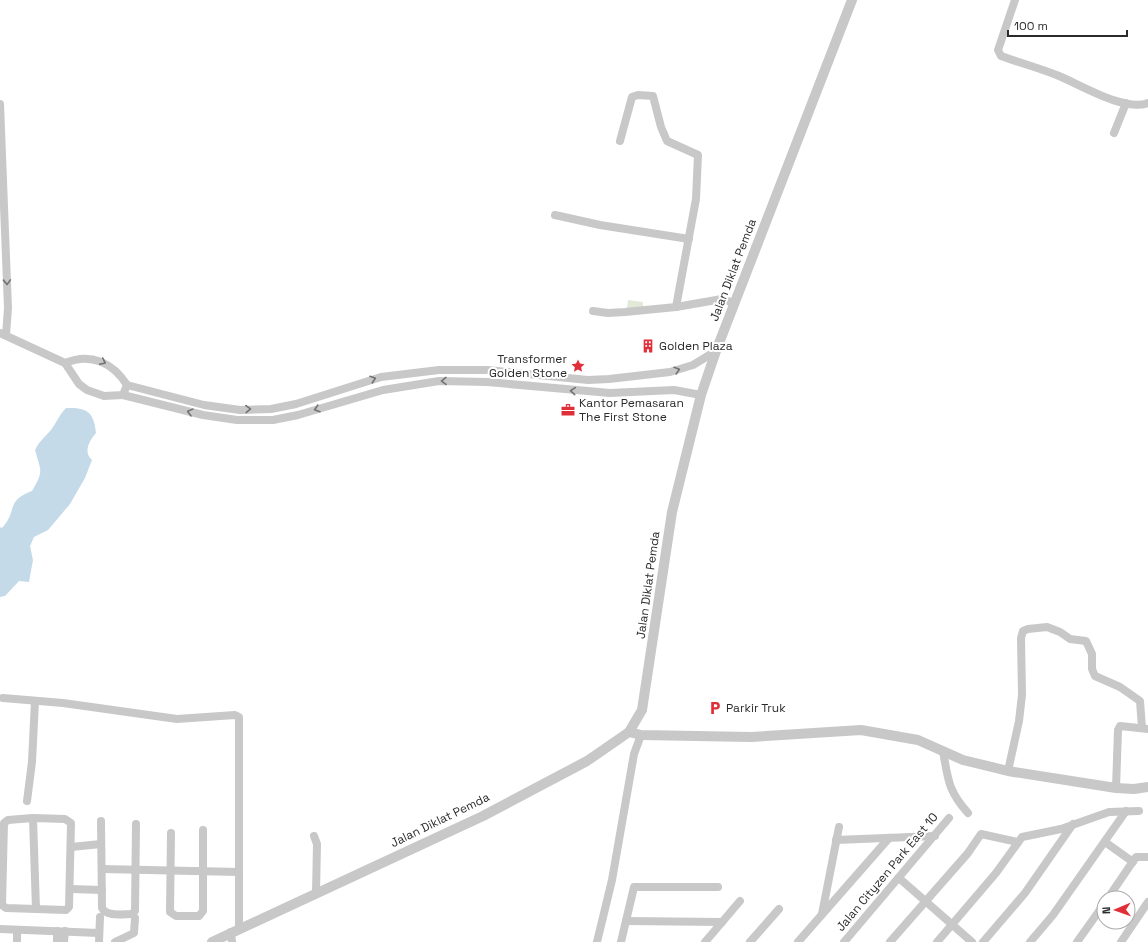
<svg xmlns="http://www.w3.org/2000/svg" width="1148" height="942" font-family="'Space Grotesk',sans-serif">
<rect width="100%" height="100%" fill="#fff"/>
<path fill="#e1e9d9" d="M628,300L643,302V310L627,308Z"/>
<path fill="#c4dae9" d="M66,408C87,407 94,412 96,433C89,441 83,452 92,460L85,478L70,504L48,530L34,537L30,546L33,560L29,582L19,581L5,596L0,597V527L2,528C18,511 5,501 32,491C44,470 41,472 35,450C41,439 44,438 51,430C57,422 59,415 66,408Z"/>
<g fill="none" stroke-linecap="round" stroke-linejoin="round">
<g stroke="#c8c8c8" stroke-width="8">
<path d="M1015,0L998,50L1001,56C1020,63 1040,68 1059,76C1081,85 1125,112 1148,103"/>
<path d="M0,104L8,308L6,335"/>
<path d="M1114,133L1126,103"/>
<path d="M620,141L632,97L638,95L653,96L661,127L667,141L698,155L696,199L676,307"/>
<path d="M555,215L600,225L689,239"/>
<path d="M593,311L608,313L625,312L676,307L722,299L734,303"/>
<path d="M0,333L65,363L79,384L87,390L104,396L123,395L127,385C113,363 91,352 65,363"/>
<path d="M127,385L204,405L240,410L271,409L296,404L381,377L439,370H487L588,380L609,379L670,372L693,365L716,351"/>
<path d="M123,395L203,415L237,420H273L298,415L383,390L439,381L487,382L610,393L674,390L701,395"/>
<path d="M3,698L63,703L177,719L235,715L239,717V929"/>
<path d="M943,751C948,779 948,791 968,813"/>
<path d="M1008,771L1019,721L1022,695L1021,638L1023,631L1028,629L1047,627L1060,632L1070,639L1086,641L1092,654V669L1095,676L1120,687L1140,701L1142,728"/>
<path d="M1116,788L1118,730L1120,726L1148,729"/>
<path d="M27,801L32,762L35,701"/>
<path d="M33,818L65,819L71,823L69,907L66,910L36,909Z"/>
<path d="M33,818L8,820L4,823L2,905L6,908L36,909"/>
<path d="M101,821L102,908C106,917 123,914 132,914L135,911L136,824"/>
<path d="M171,833L170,912L176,916H199L203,911V830"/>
<path d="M314,836L317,844L316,893"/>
<path d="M836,840L935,836"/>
<path d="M1105,842L1133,862"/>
<path d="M71,847L101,844"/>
<path d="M102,869L239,872"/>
<path d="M899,878L972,942"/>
<path d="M71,889L102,890"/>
<path d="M1108,898L1136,857H1148"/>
<path d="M822,914L839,827"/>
<path d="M626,921L722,922"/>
<path d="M0,929L99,933"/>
<path d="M231,932L232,942"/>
<path d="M17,942V930"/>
<path d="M57,942V931"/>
<path d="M64,942L65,931"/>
<path d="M99,942L100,917"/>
<path d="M115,942L134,933L135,918"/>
<path d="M597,942L612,880L634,754L641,735"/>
<path d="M621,942L634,887H718"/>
<path d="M705,942L740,901"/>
<path d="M750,942L779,909"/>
<path d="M798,942L889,838"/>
<path d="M844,942L949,818"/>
<path d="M890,942L968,853L981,834L1018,842"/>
<path d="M937,942L996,873L1022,837L1061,829L1109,812L1139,811"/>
<path d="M983,942L1025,893L1073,824"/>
<path d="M1030,942L1053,915L1126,811"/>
<path d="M1077,942L1104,904"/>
<path d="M1121,942L1148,902"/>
</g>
<g stroke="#c8c8c8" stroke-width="10">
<path d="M629,732L641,735L751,737L861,730L918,740L963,760L1008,771L1116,788L1134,789L1148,787"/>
<path d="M212,942L483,816L587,761L629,732L642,710L672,512L701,395L716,351L852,0"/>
</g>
</g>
<defs><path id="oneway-chevron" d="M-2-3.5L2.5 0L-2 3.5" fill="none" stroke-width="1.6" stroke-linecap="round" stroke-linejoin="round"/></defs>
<g stroke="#727272">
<use href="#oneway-chevron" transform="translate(7 282) rotate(88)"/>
<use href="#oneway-chevron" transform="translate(103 362) rotate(25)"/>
<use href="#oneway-chevron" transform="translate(677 370) rotate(-17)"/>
<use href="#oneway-chevron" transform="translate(373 379) rotate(-18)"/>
<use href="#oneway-chevron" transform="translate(444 381) rotate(179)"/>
<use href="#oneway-chevron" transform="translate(573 391) rotate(-175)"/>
<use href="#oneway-chevron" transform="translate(248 409) rotate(-2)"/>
<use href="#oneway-chevron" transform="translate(317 409) rotate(163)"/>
<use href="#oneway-chevron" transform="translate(190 412) rotate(-165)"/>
</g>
<defs>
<g id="building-bare" transform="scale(1.08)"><path d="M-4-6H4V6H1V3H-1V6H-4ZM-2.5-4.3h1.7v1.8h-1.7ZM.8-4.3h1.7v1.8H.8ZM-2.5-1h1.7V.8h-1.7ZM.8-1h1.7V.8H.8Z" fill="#e12f39" stroke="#fff" stroke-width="2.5" paint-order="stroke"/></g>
<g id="sight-bare" transform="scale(1.08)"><path d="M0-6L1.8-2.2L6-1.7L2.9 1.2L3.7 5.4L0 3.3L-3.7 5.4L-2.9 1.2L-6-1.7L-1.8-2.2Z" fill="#e12f39" stroke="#fff" stroke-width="2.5" paint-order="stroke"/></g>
<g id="office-bare" transform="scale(1.08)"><path d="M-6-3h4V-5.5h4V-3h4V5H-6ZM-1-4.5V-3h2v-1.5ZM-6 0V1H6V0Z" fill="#e12f39" stroke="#fff" stroke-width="2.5" paint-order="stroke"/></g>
<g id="parking-bare" transform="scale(1.08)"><path d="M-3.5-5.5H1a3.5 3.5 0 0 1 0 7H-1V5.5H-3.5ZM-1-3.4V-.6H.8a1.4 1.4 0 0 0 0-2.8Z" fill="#e12f39" stroke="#fff" stroke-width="2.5" paint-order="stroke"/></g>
</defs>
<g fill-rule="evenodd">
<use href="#building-bare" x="648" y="346"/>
<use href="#sight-bare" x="578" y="366"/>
<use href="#office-bare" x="568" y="410"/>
<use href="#parking-bare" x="715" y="708"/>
</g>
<g text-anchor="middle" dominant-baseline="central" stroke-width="4" stroke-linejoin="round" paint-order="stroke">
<g font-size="12" fill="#2b2b2b" stroke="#fff">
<text transform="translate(733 270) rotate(-69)">Jalan Diklat Pemda</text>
<text transform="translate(648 585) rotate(-82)">Jalan Diklat Pemda</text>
<text transform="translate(440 820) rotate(-26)">Jalan Diklat Pemda</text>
<text transform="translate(887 872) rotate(-50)">Jalan Cityzen Park East 10</text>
</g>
<g font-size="12" fill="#2b2b2b" stroke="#fff" text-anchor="start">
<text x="659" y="346">Golden Plaza</text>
<text x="567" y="359" text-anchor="end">Transformer<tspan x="567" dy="14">Golden Stone</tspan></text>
<text x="579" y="403">Kantor Pemasaran<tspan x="579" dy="14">The First Stone</tspan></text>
<text x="726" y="708">Parkir Truk</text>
</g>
</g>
<g transform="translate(1116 910) rotate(268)"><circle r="19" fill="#ffffff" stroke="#aaaaaa"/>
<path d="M0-3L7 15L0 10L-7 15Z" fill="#e12f39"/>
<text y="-6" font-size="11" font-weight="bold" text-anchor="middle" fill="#2b2b2b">N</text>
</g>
<path d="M1008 30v6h119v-6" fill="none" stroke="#2b2b2b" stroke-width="2"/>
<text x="1014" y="30" font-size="12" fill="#2b2b2b" stroke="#ffffff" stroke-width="3" paint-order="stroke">100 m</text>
</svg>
